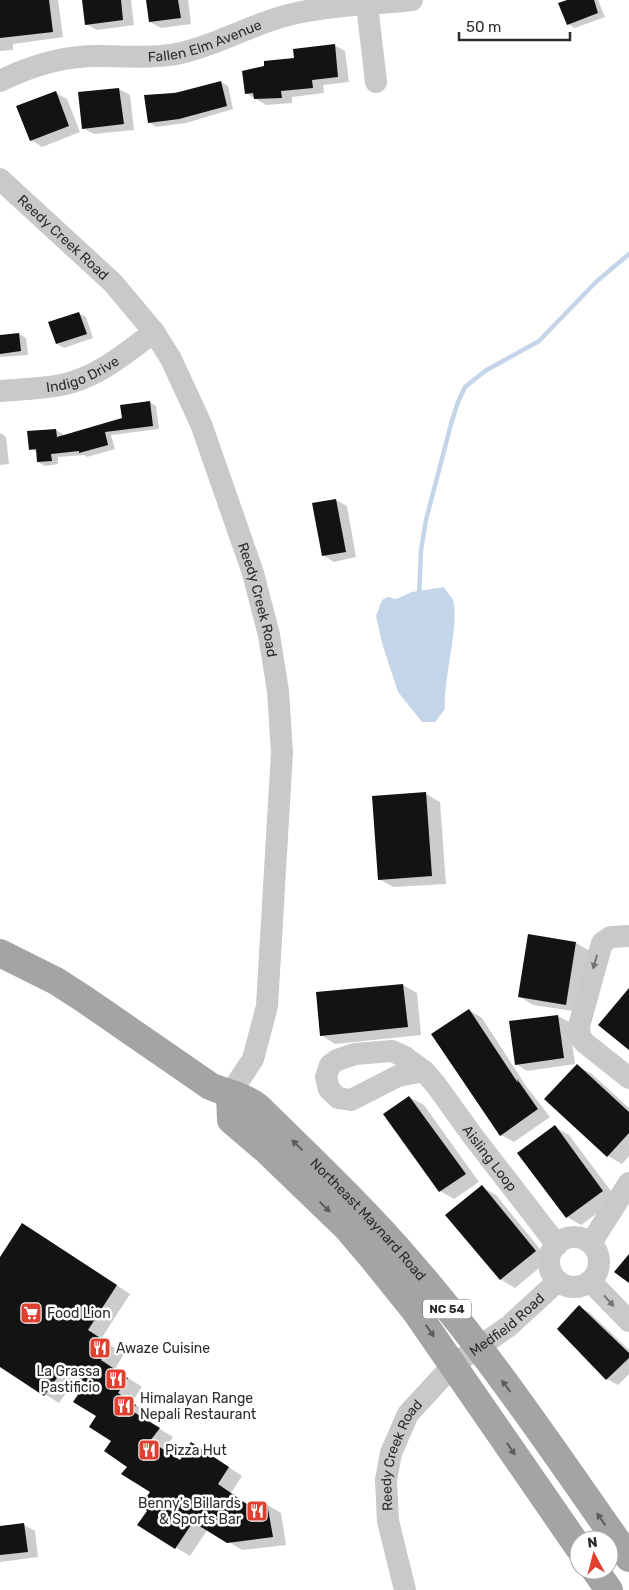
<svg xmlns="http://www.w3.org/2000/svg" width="629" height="1590" font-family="Rubik,sans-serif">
<rect width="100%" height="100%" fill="#fff"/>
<path fill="#c5d5e9" d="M444,587C446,591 451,596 453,600C460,622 443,681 445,709L435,722H422L398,692L382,643L376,616L382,600L388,597L396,599L412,592Z"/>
<g fill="#0003">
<path d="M14,0H58L63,37L13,44V50L0,51V12Z"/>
<path d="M83,0H131L134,25L97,30L86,24Z"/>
<path d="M148,0H188L191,24L161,28L150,22Z"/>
<path d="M571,0H598L605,17L575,28L568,24Z"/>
<path d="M334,45L345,51L349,82L323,85L324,93L292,97V103L266,105L246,93L295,59Z"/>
<path d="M221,82L228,86L233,109L186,123L156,127L149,122L145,96L187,91Z"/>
<path d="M119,89L130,95L134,130L94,134L83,128L79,93Z"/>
<path d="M56,93L67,99L80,132L42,147L31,140Z"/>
<path d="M79,313L86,317L93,338L64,348L57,344Z"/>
<path d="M19,334L26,338L28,355L0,357V336Z"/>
<path d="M149,402L156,406L159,429L111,435L115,449L87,457L84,455L58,457V464L45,466L38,462V453L31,449L56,430L63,434V437L123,419Z"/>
<path d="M0,433L6,437L9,464L0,465Z"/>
<path d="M336,500L347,506L356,557L334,562L323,555Z"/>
<path d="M426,794L440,802L446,884L393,887L379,879Z"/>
<path d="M576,943L590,951L580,1012L533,1005L519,996Z"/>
<path d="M403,985L417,993L421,1035L335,1044L321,1035Z"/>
<path d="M469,1010L482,1018L526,1086L550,1117L514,1142L501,1135Z"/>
<path d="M558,1016L569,1022L575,1064L527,1071L516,1064Z"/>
<path d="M577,1066L592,1074L629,1108V1156L622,1164L608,1156Z"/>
<path d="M409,1097L424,1105L479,1182L454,1199L440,1191Z"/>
<path d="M555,1127L569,1135L617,1199L581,1225L567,1217Z"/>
<path d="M482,1187L496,1195L549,1260L515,1288L500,1279Z"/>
<path d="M37,1233L130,1294L101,1339L124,1354L115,1369L142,1387L132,1402L149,1414L145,1420L173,1437L164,1451L181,1461L206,1452L242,1476L231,1493L253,1508L266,1504L281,1513L286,1545L242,1550L208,1529L190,1556L139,1525L149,1511L151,1492L129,1466L98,1416L88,1382L78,1376L59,1403L0,1366V1260Z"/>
<path d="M579,1307L590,1313L629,1350V1374L618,1385L607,1379L558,1329Z"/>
<path d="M24,1525L35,1531L38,1557L0,1562V1528Z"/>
</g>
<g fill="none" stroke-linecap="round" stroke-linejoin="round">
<path stroke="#c5d5e9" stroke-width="4.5" d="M419,597L421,550L426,520L451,424L458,402L465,387L485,371L539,341L596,282L629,254"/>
</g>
<g fill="#131313">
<path d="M0,0H49L53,32L0,38Z"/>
<path d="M82,0H121L123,20L85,25Z"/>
<path d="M146,0H178L181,18L149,22Z"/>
<path d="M567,0H594L598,13L567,25L558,3Z"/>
<path d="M335,44L338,77L312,80L313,88L281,91L282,98L254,99L253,93L245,94L242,71L264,66V61L294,58L293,49Z"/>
<path d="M221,81L227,106L179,119L148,123L144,95L175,93Z"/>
<path d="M119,88L124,124L82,129L78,92Z"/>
<path d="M56,91L69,126L30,141L16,106Z"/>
<path d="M79,312L87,334L56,344L48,322Z"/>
<path d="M19,333L21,351L0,354V335Z"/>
<path d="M150,401L153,426L105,432L108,445L79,453V451L51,454L52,461L37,462L36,449L29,450L27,431L56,429L57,437L122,418L120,405Z"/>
<path d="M336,499L346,552L322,556L312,503Z"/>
<path d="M426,792L432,876L378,880L372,796Z"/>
<path d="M528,934L576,942L566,1005L518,997Z"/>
<path d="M403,984L408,1027L320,1036L316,992Z"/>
<path d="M629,988V1050L598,1025Z"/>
<path d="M469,1009L518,1083L517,1079L538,1109L500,1136L431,1034Z"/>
<path d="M558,1015L564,1058L515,1065L509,1021Z"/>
<path d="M577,1064L629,1112V1133L607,1157L544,1099Z"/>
<path d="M409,1096L466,1174L439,1192L383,1114Z"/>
<path d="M555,1125L603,1191L566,1218L517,1153Z"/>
<path d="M482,1185L536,1251L500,1280L445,1215Z"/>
<path d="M22,1223L117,1285L88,1330L111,1345L101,1360L128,1378L118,1393L136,1405L132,1411L160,1428L150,1441L180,1460L191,1442L229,1467L218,1484L251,1507L267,1503L273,1537L227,1543L193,1522L175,1549L137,1525L147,1511L140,1506L150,1492L121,1474L127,1467L104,1451L111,1441L89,1427L96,1416L73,1402L86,1383L64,1368L44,1396L0,1367V1257Z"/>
<path d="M629,1254V1283L614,1272Z"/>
<path d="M579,1305L629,1353V1358L606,1380L557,1329Z"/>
<path d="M24,1523L28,1552L0,1555V1526Z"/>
</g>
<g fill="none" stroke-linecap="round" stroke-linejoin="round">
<g stroke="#c9c9c9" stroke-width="22">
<path d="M367,5L376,82"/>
<path id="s1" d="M0,81C30,66 64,56 98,56C126,56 153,59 181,53C216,45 247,27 281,17C322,5 369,5 412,0"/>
<path id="s2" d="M0,179L113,283L154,332L171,359L201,424L253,573L269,635L278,691L282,752L267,1006L253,1059L230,1094"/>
<path id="s3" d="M0,391C20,389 41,389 61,385C97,378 126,353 154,332"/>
<path d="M629,936L611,937L602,943L579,1026L580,1037L585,1043L629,1078"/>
<path id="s4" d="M424,1071L398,1076L351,1100L338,1098L329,1089L326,1077L330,1065L337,1060L355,1054L392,1051L405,1057L424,1071L436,1085L472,1135L557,1245"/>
<circle cx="574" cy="1262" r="25"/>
<path d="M591,1243L629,1183"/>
<path d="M590,1281L629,1321"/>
<path id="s5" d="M405,1590L388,1521L386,1480L391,1453L408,1414L453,1365L509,1326L558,1281"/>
</g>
<g stroke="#a4a4a4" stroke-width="28">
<path id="s6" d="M0,953L56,981L84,999L210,1086C226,1093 244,1096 258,1107C310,1158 363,1208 411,1264C491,1356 559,1459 629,1558"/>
<path d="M230,1094L231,1120L265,1149L347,1228L375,1261L416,1312L579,1548"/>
<path d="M595,1570L609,1590"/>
</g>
</g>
<defs><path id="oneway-solid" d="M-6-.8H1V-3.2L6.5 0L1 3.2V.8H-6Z" transform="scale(1.25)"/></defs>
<g fill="#737373">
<use href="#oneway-solid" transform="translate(595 962) rotate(106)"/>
<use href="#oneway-solid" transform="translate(609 1301) rotate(48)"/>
</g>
<g fill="#5c5c5c">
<use href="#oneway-solid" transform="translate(297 1145) rotate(-135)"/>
<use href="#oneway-solid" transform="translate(325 1207) rotate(44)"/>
<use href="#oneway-solid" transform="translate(430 1331) rotate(55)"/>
<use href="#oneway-solid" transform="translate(506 1386) rotate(-126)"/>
<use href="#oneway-solid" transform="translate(511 1449) rotate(56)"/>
<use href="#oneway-solid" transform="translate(601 1519) rotate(-125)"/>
</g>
<defs>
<g id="supermarket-square" transform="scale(1.125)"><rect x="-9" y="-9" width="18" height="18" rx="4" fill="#e04030" stroke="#fff"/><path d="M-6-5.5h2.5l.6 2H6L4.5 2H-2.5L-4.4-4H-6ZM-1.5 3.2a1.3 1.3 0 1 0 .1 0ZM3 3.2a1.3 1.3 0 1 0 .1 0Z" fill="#fff"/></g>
<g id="restaurant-square" transform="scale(1.125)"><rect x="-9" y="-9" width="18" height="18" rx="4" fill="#e04030" stroke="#fff"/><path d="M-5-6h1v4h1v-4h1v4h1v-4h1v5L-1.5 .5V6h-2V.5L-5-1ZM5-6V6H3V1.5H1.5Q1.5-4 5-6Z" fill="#fff"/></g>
</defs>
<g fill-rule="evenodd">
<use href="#supermarket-square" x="31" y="1313"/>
<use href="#restaurant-square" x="100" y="1348"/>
<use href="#restaurant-square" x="116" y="1379"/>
<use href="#restaurant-square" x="124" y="1406"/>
<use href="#restaurant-square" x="149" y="1450"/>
<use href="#restaurant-square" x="257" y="1511"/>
</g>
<g text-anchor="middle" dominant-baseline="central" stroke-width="5" stroke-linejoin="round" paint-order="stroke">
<rect fill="#fff" stroke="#6b6b6b" stroke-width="1" x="423" y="1299.5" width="48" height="19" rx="4"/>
<g font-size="12" font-weight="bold" fill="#2c2c2c">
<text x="447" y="1309">NC 54</text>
</g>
<g font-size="14" fill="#2c2c2c" stroke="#fff">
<text stroke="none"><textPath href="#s1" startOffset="211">Fallen Elm Avenue</textPath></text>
<text stroke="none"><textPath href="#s2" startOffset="86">Reedy Creek Road</textPath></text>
<text stroke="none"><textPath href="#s3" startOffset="85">Indigo Drive</textPath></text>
<text stroke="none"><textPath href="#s2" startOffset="506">Reedy Creek Road</textPath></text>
<text stroke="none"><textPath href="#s4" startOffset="342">Aisling Loop</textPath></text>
<text stroke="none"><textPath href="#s6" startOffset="459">Northeast Maynard Road</textPath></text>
<text stroke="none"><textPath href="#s5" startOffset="316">Medfield Road</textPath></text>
<text stroke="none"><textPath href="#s5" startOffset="140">Reedy Creek Road</textPath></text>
</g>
<g font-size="14" fill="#2c2c2c" stroke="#fff" text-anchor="start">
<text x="47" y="1313">Food Lion</text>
<text x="116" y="1348">Awaze Cuisine</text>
<text x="100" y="1371" text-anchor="end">La Grassa<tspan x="100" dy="16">Pastificio</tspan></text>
<text x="140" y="1398">Himalayan Range<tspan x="140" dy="16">Nepali Restaurant</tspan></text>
<text x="165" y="1450">Pizza Hut</text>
<text x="241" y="1503" text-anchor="end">Benny's Billards<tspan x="241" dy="16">&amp; Sports Bar</tspan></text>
</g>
</g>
<g transform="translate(594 1555) rotate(353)"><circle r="24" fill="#ffffff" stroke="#ababab"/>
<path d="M0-4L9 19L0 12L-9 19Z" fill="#e04030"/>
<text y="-8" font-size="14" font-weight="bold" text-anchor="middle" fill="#2c2c2c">N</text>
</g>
<path d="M459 32v8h111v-8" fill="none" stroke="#2c2c2c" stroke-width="2.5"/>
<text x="466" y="32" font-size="15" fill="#2c2c2c" stroke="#ffffff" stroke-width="4" paint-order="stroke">50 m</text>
</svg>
